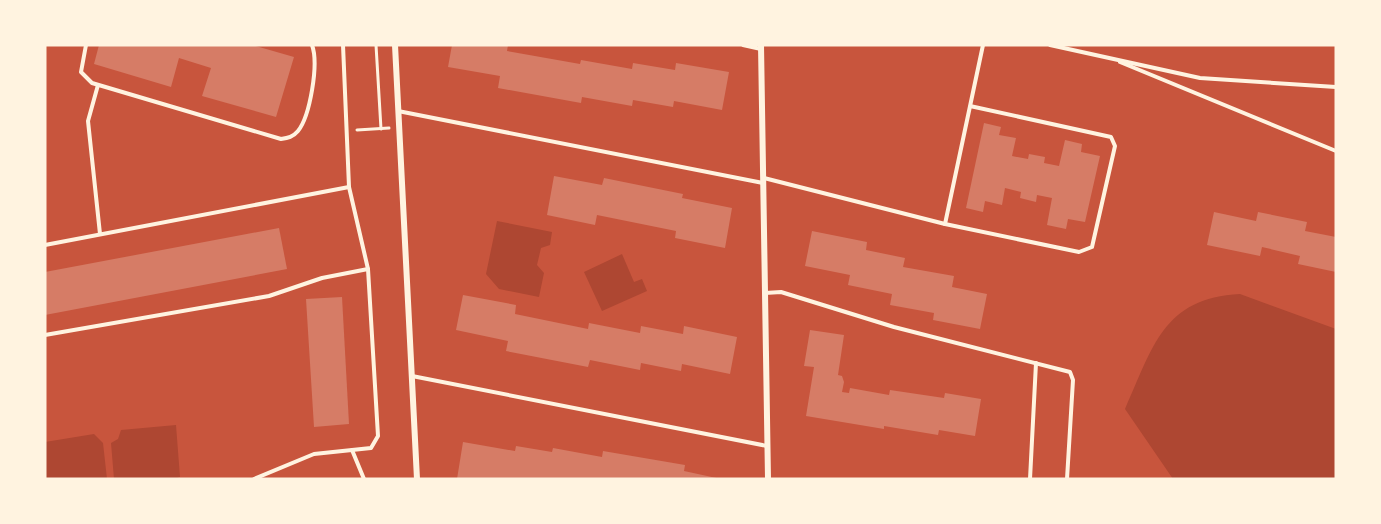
<svg xmlns="http://www.w3.org/2000/svg" width="1381" height="524" font-family="Lato,sans-serif">
<rect width="100%" height="100%" fill="#c8553d"/>
<g fill="#ae4732">
<path d="M497,221L552,232L550,245L541,248L537,265L544,273L539,297L499,289L486,274Z"/>
<path d="M622,254L634,282L642,279L647,291L602,311L584,272Z"/>
<path d="M1240,294L1336,329V479H1173L1125,409C1153,347 1163,298 1240,294Z"/>
<path d="M176,425L180,477L174,479H114L111,443L118,439L121,430Z"/>
<path d="M94,434L103,443L107,479H45V442Z"/>
</g>
<g fill="#d67c66">
<path d="M99,45H252L294,57L276,117L202,96L211,68L179,58L171,87L94,64Z"/>
<path d="M452,45H508L507,51L580,64L581,60L632,69L633,63L675,70L676,63L729,72L722,110L674,101L673,107L633,100L632,106L582,97L581,103L498,88L500,76L448,67Z"/>
<path d="M984,123L1001,127L999,135L1016,138L1012,156L1028,159L1029,154L1045,157L1044,163L1059,166L1065,140L1082,144L1081,152L1100,156L1085,222L1068,219L1066,229L1047,225L1052,198L1037,195L1036,202L1020,198L1021,192L1005,188L1002,205L985,201L983,212L966,208Z"/>
<path d="M554,176L602,185L604,178L683,194L682,198L732,208L725,248L675,238L676,231L597,215L595,225L547,215Z"/>
<path d="M1214,212L1256,221L1258,212L1307,222L1305,231L1336,237V272L1298,264L1300,256L1262,247L1260,256L1207,245Z"/>
<path d="M279,228L287,269L45,315V272Z"/>
<path d="M812,231L867,242L866,250L905,258L903,267L954,276L952,287L987,294L980,329L933,320L934,313L890,305L892,294L848,285L850,275L805,266Z"/>
<path d="M463,295L516,305L515,314L588,329L589,323L640,333L641,326L683,334L684,326L737,337L730,374L682,364L681,371L641,363L640,370L590,360L588,367L506,351L508,341L456,330Z"/>
<path d="M342,297L349,424L314,427L306,299Z"/>
<path d="M810,330L844,335L838,375L842,376L844,382L842,392L849,393L850,388L889,395L890,390L944,398L945,393L981,399L975,436L939,430L938,435L884,426V429L806,416L814,367L804,366Z"/>
<path d="M463,442L515,451L516,446L552,452L553,448L602,457L603,451L685,465L684,471L721,479H457Z"/>
</g>
<g fill="none" stroke-linecap="round" stroke-linejoin="round">
<g stroke="#fff3e0" stroke-width="3">
<path d="M376,45L381,129"/>
<path d="M357,130L389,128"/>
</g>
<g stroke="#fff3e0" stroke-width="4">
<path d="M86,45L81,72L92,83L281,139C288,138 293,137 298,131C310,116 319,64 312,45"/>
<path d="M743,45L761,49"/>
<path d="M1050,45L1200,78L1336,87"/>
<path d="M1120,62L1336,151"/>
<path d="M98,85L88,121L100,234"/>
<path d="M970,106L1111,137L1115,146L1092,247L1079,252L945,224L983,45"/>
<path d="M398,111L763,183"/>
<path d="M764,178L945,224"/>
<path d="M45,245L349,187"/>
<path d="M765,293L781,292L894,327L1070,372L1073,380L1067,479"/>
<path d="M45,335L269,296L322,278L368,269"/>
<path d="M412,376L767,446"/>
<path d="M352,450L364,479"/>
<path d="M254,479L314,454L371,448L378,436L368,269L349,187L343,45"/>
<path d="M1030,479L1036,363"/>
</g>
<g stroke="#fff3e0" stroke-width="6">
<path d="M395,45L417,479"/>
<path d="M761,45L768,479"/>
</g>
</g>
<rect width="1381" height="524" fill="none" stroke="#fff3e0" stroke-width="93"/>
</svg>
